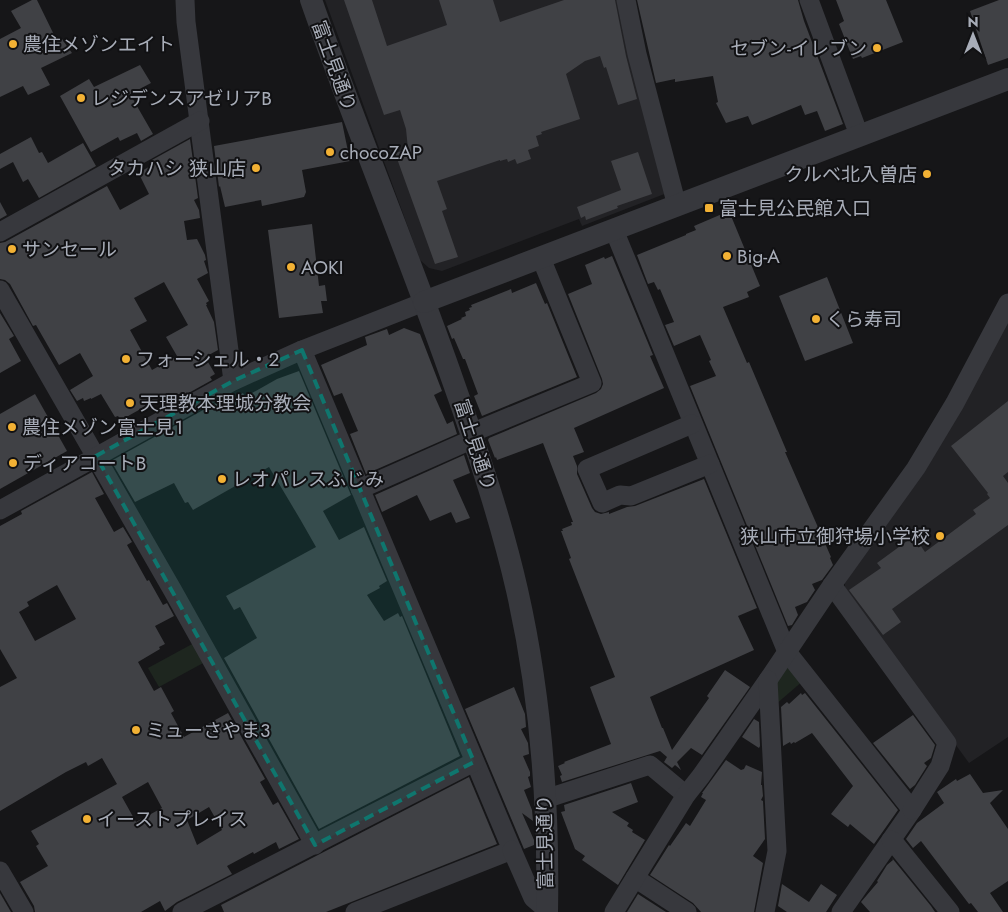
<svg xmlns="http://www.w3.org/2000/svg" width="1008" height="912" font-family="Jost,'Noto Sans JP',sans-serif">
<rect width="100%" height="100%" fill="#161618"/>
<g fill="#222225">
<path d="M325,0H620L667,193L582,226L579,219L442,271L429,268L420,260Z"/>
<path d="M1008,317V737L969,763L845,593V574Z"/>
</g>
<g fill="#1e261f">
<path d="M194,643L205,662L159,687L148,668Z"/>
<path d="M782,663L804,680L775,705L774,675Z"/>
</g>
<g fill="#404145" fill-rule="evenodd">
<path d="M32,0H37L57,41L62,39L72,53L41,68L50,85L28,95L23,86L0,97V39L21,28L11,11Z"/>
<path d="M344,0H372L387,46L447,25L439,0H493L500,22L564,0H615L626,56L637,99L618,105L606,67L604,68L600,56L585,61L566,74L580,119L541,132L542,134L536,136L539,146L528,150L531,159L517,164L515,159L508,162L507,159L500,161V160L437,181L447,209L442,211L458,257L435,264L395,153L408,149L406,129L400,110L384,115Z"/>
<path d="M637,0H798L804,21L843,124L825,131L817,111L805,115L801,105L752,125L748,116L726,123L716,103L718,102L713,76L675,82V79L656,83Z"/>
<path d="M836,0H886L903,42L862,58L861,56L853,59L839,24L844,21Z"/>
<path d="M999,0H1008V58L988,65L970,11Z"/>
<path d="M140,65L151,83L130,94L153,134L141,141L137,133L120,141L118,137L91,152L60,96L89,79L94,87Z"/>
<path d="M342,122L350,161L302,170L306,192L304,197L262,206L261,200L225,207L220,186L219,187L214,146Z"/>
<path d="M31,137L39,153L42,152L48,163L83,143L96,166L39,198L28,179L23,182L13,162L0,169V154Z"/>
<path d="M190,139L198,198L194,200L199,210L200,218L184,221L187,240L197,239L205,255L206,260L204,261L208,273L197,279L209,301L206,303L207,305H206L214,322L218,350L205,357L215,374L210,377L212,380L185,395L183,392L165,401L162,397L121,420L118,416L115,417L101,394L91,399V398L84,401L83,398L77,401L70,390L93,376L80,353L59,365L36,325L33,326L10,284L5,280L0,279V243L5,242L107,186L120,210L149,194L140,176H142L140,172L154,164L152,160ZM164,282L188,325L166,337L177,356L152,370L130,330L147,321L134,298Z"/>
<path d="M638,152L652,194L617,206L618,208L586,220L585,216L581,218L577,207L621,190L611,161Z"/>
<path d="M0,202L7,215L0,219Z"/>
<path d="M729,211L760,286L747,292L749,297L723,307L747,363L749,362L787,452H785L831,557L830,558L833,565L822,580L812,584L815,590L807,602L795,607L798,615L792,625L788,626L690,386L716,376L709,361L711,360L700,335L674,346L665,325L674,322L660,289L658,290L654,282L648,284L637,255L686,235V234L696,230L694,226Z"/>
<path d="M312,224L319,286L325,285L327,301H321L323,313L279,318L268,230Z"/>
<path d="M612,256L653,355L650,356L664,388L574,428L584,452L573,456L577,466V474L592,508L595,512L601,514L609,512V514L627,507L635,506L704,479L757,608L738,616L754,650L650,697L662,728H663L672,750L709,698L707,696L725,670L750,687L702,755L691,748L677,762L681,770L675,765L672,768L664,762L667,757L660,751L562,782L560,776L562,775L558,766L565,763L564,762L611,744L590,687L615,677L569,559L571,558L561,531H563L562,529L572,525L571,522H573L543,443L497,460L496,457L495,458L488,440L489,438L596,393L601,389L603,384L602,379L568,294L592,284L585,265L604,257L605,259Z"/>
<path d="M827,277L853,343L805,361L779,296Z"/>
<path d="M536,283L545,304L547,303L577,377L482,416L474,396L478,394L465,359H463L454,338L452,339L447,326L462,319L461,318L466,316L465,312L470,310L469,308L472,307L471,305L511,289L512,293Z"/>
<path d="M0,313L14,336L9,339L21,361L0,373Z"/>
<path d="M404,328L420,334L442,391L434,395L447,424L453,421L457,434L366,474L350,434L358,431L342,393L334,396L321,365L367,345L365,337L387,329L389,335Z"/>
<path d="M299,371L351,495L323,511L339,540L364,527L387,581L379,586L380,588L367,595L384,621L398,613L400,617L402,616L460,756L319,829L224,658L257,638L240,607L234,610L226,596L316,547L300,519L269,467L193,510L188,502L185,503L174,483L135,502L111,461L223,399L224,402H227L243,393L245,397L277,379Z"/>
<path d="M35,394L67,451L0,489V414Z"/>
<path d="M1008,401V472L1003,476L1008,483V525L892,609L901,622L883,635L849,590L881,568L877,563L914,536L925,552L976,514L973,510L990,498L987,494L988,493L951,446Z"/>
<path d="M464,455L470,473L453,480L470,518L456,523L451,512L430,521L417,495L382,512L375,495Z"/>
<path d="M92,472L104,494L95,498L114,532L123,527L132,542L127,545L147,581L149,580L163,605L167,603L174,616L155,626L165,644L159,647L160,649L138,662L154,691L161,687L174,711L171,713L184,737L228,713L265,779L260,782L273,805L278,802L299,839L279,849L276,842L254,854L253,852L227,866L232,874L177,902L165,911L160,901L141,912H35L34,906L20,882L48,866L36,846L39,844L31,831L117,784L102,758L88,766L86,762L66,772L0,811V687L17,678L0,649V526L22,514L21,511ZM57,585L76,619L35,641L19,612L29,606L27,602ZM148,782L162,808L136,822L122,797ZM209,807L222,830L197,845L187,820Z"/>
<path d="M514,687L525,714L526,727L521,729L528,743L529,754L523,756L530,772V776L528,777L531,787L524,790L532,810L533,821L522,813L534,840V845L524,849L465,709Z"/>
<path d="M801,693L802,695L805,693L898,810L874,844L850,824L848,827L831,814L853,786L812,733L795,743L794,742L791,744L790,742L783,746V745L781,707L787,702L789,704Z"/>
<path d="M913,715L935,745L931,758L924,763L927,766L915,785L910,789L873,743Z"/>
<path d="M754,719L759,722L760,746L759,748L742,737Z"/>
<path d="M726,760L741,770L744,769L746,765L762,772L761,785H762L763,796L761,800L763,801L765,839L753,856L763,863L754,912H701L693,903L650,875L669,845L670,846L686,823L690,826L706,800L701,797L703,793H702Z"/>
<path d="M970,774L983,793L1003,790L990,803L1008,829V881L990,893L1003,912H978L971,903L969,904L921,841L913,848L906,839L917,823L944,803L937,792L956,779L957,781Z"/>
<path d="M469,777L497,844L326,912H224L221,905Z"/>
<path d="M631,783L638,802L612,812L629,823L627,826L633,830L632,832L645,840L618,885L582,860L585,856L575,849L561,812L565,811L564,805Z"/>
<path d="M892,858L931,906L935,912H870L861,902L878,882L877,881L887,865L893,860Z"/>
<path d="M782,884L809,902L821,884L837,895L826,912H787L778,906Z"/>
<path d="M0,893L11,912H0Z"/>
<path d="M638,894L666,912H627Z"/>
</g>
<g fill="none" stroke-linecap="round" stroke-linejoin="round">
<g stroke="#37383d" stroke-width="19">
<path d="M185,0L186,22L233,381"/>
<path d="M626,0L637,54L677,206"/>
<path d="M809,0L859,135"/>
<path d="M614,230L787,652L912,810L841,912"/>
<path d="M0,232L200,121"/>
<path d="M0,290L173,591L315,845"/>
<path d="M302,350L512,850L355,912"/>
<path d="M692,424L587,469L602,503L620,495L631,496L710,464"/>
<path d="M471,433L592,383L541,258"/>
<path d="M360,489L473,439"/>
<path d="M0,510L233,381L302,350L424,302"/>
<path d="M832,585L947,743L940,766L912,810"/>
<path d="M545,799L650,765L686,795"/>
<path d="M891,840L896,845L950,912"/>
<path d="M512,850L533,898L547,910"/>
<path d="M0,871L24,912"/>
<path d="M635,878L687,912"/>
<path d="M182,912L474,762"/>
<path d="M614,912L686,795L701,776L768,680L832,585L916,468L955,403L1008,303"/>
<path d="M765,912L777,851L768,680"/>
</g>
<g stroke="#37383d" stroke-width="22">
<path d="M311,0C356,129 409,255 454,384C478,452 501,520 517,590C541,696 549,804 547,912"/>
<path d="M424,302L1008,79"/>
</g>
</g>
<path fill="#0f766e" fill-opacity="0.2" stroke="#0f766e" stroke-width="4" stroke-dasharray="10 6" stroke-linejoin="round" d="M302,350L474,762L315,845L96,456L233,381Z"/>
<g fill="#f2b134" stroke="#111113" stroke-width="2">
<circle cx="13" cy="44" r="5"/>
<circle cx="877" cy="48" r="5"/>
<circle cx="81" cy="98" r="5"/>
<circle cx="330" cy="152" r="5"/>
<circle cx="256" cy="168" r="5"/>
<circle cx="927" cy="174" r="5"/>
<rect x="704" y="203" width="10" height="10" rx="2.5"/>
<circle cx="12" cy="249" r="5"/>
<circle cx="727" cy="256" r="5"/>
<circle cx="291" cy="267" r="5"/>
<circle cx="816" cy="319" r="5"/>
<circle cx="126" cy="359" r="5"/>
<circle cx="130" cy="403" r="5"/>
<circle cx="12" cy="427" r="5"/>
<circle cx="13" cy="463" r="5"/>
<circle cx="222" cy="479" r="5"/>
<circle cx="940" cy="536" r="5"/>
<circle cx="136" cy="730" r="5"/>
<circle cx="87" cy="819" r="5"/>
</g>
<g text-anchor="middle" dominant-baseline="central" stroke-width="4" stroke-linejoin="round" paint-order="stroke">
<g font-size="19" fill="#a8adb8" stroke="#111113" text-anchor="start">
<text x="23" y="44">農住メゾンエイト</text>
<text x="867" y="48" text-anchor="end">セブン-イレブン</text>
<text x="91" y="98">レジデンスアゼリアB</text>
<text x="340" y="152">chocoZAP</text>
<text x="246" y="168" text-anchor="end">タカハシ 狭山店</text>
<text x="917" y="174" text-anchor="end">クルベ北入曽店</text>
<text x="719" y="208">富士見公民館入口</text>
<text x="22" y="249">サンセール</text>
<text x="737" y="256">Big-A</text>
<text x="301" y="267">AOKI</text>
<text x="826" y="319">くら寿司</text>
<text x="136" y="359">フォーシェル・2</text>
<text x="140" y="403">天理教本理城分教会</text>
<text x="22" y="427">農住メゾン富士見１</text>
<text x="23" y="463">ディアコートB</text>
<text x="232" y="479">レオパレスふじみ</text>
<text x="930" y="536" text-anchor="end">狭山市立御狩場小学校</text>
<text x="146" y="730">ミューさやま3</text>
<text x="97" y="819">イーストプレイス</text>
</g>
<g font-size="19" fill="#a8adb8" stroke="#111113">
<text transform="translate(334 66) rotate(70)">富士見通り</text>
<text transform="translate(475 445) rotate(72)">富士見通り</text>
<text transform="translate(545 842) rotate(-91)">富士見通り</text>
</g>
</g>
<g transform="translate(973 35)" stroke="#111113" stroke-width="4" paint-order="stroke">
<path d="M0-4L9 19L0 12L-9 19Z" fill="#a8adb8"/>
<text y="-8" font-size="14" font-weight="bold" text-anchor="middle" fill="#a8adb8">N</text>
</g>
</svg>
